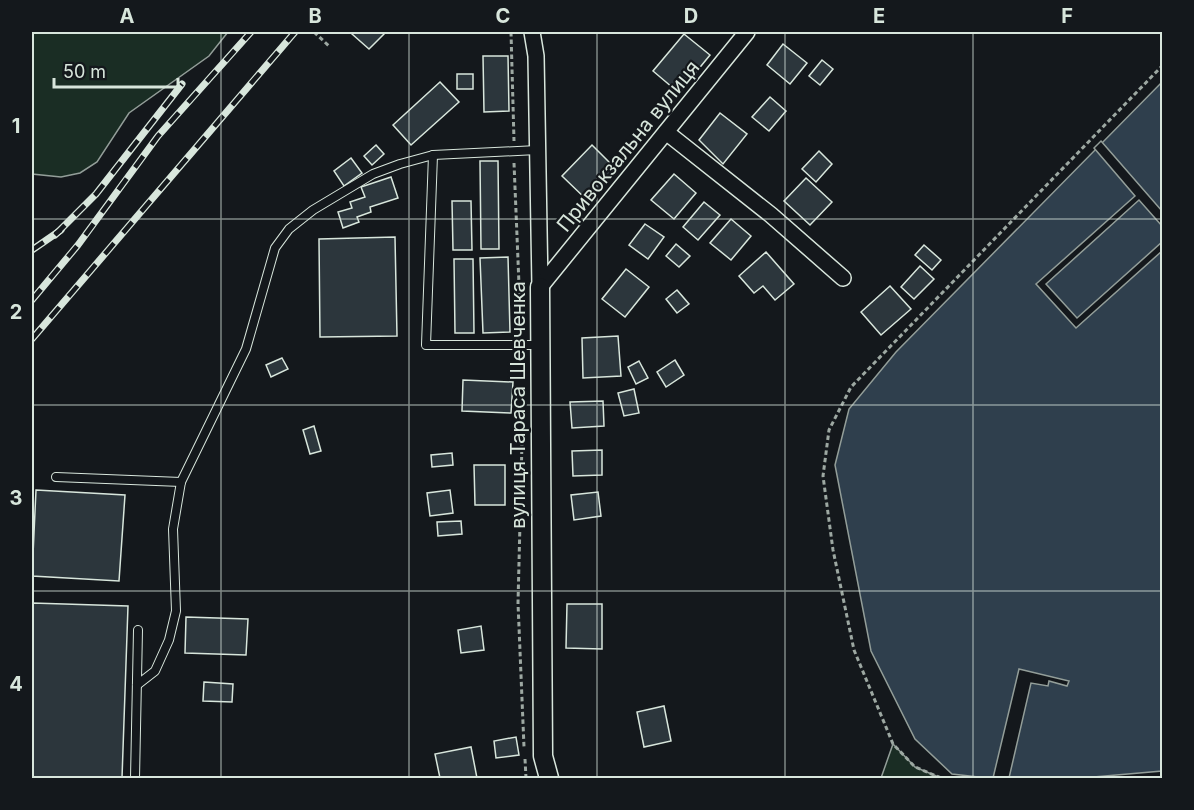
<svg xmlns="http://www.w3.org/2000/svg" width="1194" height="810" font-family="Inter,sans-serif">
<rect width="100%" height="100%" fill="#14181c"/>
<g fill="#1a2d24" stroke="#939e99" stroke-width="1.5">
<path d="M32,32H228L209,56L129,113L97,162L80,173L61,177L32,174Z"/>
<path d="M893,744L915,767L941,778H881Z"/>
</g>
<path fill="#2f3f4d" stroke="#939e99" stroke-width="1.5" d="M1162,82V771L1082,778H987L952,774L915,739L871,651L835,465L849,409L896,352Z"/>
<g fill="#14181c" stroke="#939e99" stroke-width="1.5">
<path d="M1101,141L1162,211V226L1139,200L1046,284L1077,318L1162,242V251L1076,328L1036,284L1135,196L1094,148Z"/>
<path d="M1019,669L1069,681L1067,686L1049,681L1048,686L1031,683L1009,778H993Z"/>
</g>
<g fill="#2c363c" stroke="#d8e6dc" stroke-width="1.5">
<path d="M354,32H386L369,49L352,34Z"/>
<path d="M684,34L710,55L679,93L653,71Z"/>
<path d="M783,44L807,63L790,84L767,65Z"/>
<path d="M483,56H508L509,111L484,112Z"/>
<path d="M822,60L833,69L820,85L809,76Z"/>
<rect x="457" y="74" width="16" height="15"/>
<path d="M440,82L459,102L411,145L393,125Z"/>
<path d="M770,97L786,111L769,131L752,117Z"/>
<path d="M720,113L747,134L723,164L699,140Z"/>
<path d="M376,145L384,154L372,165L364,156Z"/>
<path d="M592,145L617,170L588,201L562,176Z"/>
<path d="M819,151L832,164L816,182L802,169Z"/>
<path d="M351,158L362,173L344,186L334,171Z"/>
<path d="M480,161H498L499,249H481Z"/>
<path d="M674,174L696,193L674,219L651,200Z"/>
<path d="M391,177L398,198L370,207L371,212L357,217L359,222L343,228L338,212L352,208L350,202L365,197L361,187Z"/>
<path d="M806,178L832,202L810,225L784,201Z"/>
<path d="M452,201H471L472,250H453Z"/>
<path d="M704,202L720,215L698,240L683,227Z"/>
<path d="M731,219L751,236L731,260L710,243Z"/>
<path d="M645,224L664,237L648,259L629,245Z"/>
<path d="M395,237L397,336L320,337L319,239Z"/>
<path d="M676,244L690,256L679,267L666,256Z"/>
<path d="M924,245L941,260L932,270L915,255Z"/>
<path d="M766,252L794,284L775,300L763,286L754,293L739,276Z"/>
<path d="M508,257L510,332L483,333L480,258Z"/>
<path d="M454,259H473L474,333H455Z"/>
<path d="M920,266L934,279L914,299L901,287Z"/>
<path d="M626,269L649,287L625,317L602,299Z"/>
<path d="M890,286L911,309L881,335L861,312Z"/>
<path d="M677,290L689,304L677,313L666,299Z"/>
<path d="M618,336L621,376L583,378L582,338Z"/>
<path d="M282,358L288,369L271,377L266,365Z"/>
<path d="M675,360L684,375L666,387L657,372Z"/>
<path d="M639,361L648,378L636,384L628,367Z"/>
<path d="M463,380L513,382L511,413L462,411Z"/>
<path d="M634,389L639,413L624,416L618,393Z"/>
<path d="M603,401L604,426L572,428L570,402Z"/>
<path d="M314,426L321,451L310,454L303,430Z"/>
<path d="M602,450V475L573,476L572,451Z"/>
<path d="M452,453L453,465L432,467L431,455Z"/>
<path d="M474,465H505V505H475Z"/>
<path d="M36,490L125,495L119,581L32,576Z"/>
<path d="M450,490L453,513L430,516L427,493Z"/>
<path d="M598,492L601,516L574,520L571,495Z"/>
<path d="M461,521L462,534L438,536L437,522Z"/>
<path d="M32,603L128,606L122,778H32Z"/>
<path d="M567,604H602V649L566,648Z"/>
<path d="M186,617L248,619L246,655L185,653Z"/>
<path d="M481,626L484,650L461,653L458,630Z"/>
<path d="M204,682L233,684L232,702L203,701Z"/>
<path d="M664,706L671,741L644,747L637,712Z"/>
<path d="M516,737L519,755L496,758L494,741Z"/>
<path d="M471,747L477,778H440L435,754Z"/>
</g>
<g fill="none" stroke-linecap="round" stroke-linejoin="round">
<g stroke="#d8e6dc" stroke-width="10">
<g id="service">
<path d="M433,155L426,345H540"/>
<path d="M56,477L181,482"/>
<path d="M137,685L155,671L169,640L176,611L173,529L181,482L246,349L275,248L289,229L313,210L373,174L400,164L433,155L537,150"/>
<path d="M135,778L138,630"/>
</g>
</g>
<g stroke="#d8e6dc" stroke-width="18">
<g id="minor">
<path d="M532,32L536,56L540,287"/>
<path d="M666,132L771,215L843,278"/>
<path d="M540,287L747,32"/>
</g>
</g>
<g stroke="#d8e6dc" stroke-width="21">
<path id="tertiary" d="M540,287L543,756L549,778"/>
</g>
<g stroke="#9da8a2" stroke-width="3" stroke-dasharray="4.5 3" stroke-linecap="butt">
<path d="M314,32L329,46"/>
<path d="M511,32L514,141"/>
<path d="M514,163L521,333"/>
<path d="M522,442L518,603L524,747"/>
<path d="M525,759L526,778"/>
<path d="M941,778L915,767L893,744L854,650L833,550L823,476L829,430L851,387L1162,66"/>
</g>
<use href="#service" stroke="#14181c" stroke-width="8"/>
<use href="#minor" stroke="#14181c" stroke-width="15"/>
<use href="#tertiary" stroke="#14181c" stroke-width="18"/>
<g stroke="#d8e6dc" stroke-width="7">
<g id="rail">
<path d="M55,235L96,194L182,84"/>
<path d="M32,250L61,230"/>
<path d="M32,300L78,245L158,136L251,32"/>
<path d="M32,339L295,32"/>
</g>
</g>
<use href="#rail" stroke="#14181c" stroke-width="4.5" stroke-dasharray="14" stroke-linecap="butt"/>
</g>
<path fill="none" stroke="#d8e6dc" stroke-width="1.5" stroke-opacity="0.55" d="M221,32V778M409,32V778M597,32V778M785,32V778M973,32V778M32,219H1162M32,405H1162M32,591H1162"/>
<g text-anchor="middle" dominant-baseline="central" stroke-width="4.5" stroke-linejoin="round" paint-order="stroke">
<g font-size="20" fill="#d8e6dc" stroke="#14181c">
<text transform="translate(628 146) rotate(-51)">Привокзальна вулиця</text>
<text transform="translate(518 405) rotate(-90)">вулиця Тараса Шевченка</text>
</g>
</g>
<rect width="1194" height="810" fill="none" stroke="#14181c" stroke-width="66"/>
<path d="M54 78v9h124v-9" fill="none" stroke="#d8e6dc" stroke-width="3"/>
<text x="63" y="78" font-size="18" fill="#d8e6dc" stroke="#14181c" stroke-width="4.5" paint-order="stroke">50 m</text>
<rect x="33" y="33" width="1128" height="744" fill="none" stroke="#d8e6dc" stroke-width="2"/>
<g font-size="20" text-anchor="middle" font-weight="bold" fill="#d8e6dc">
<text x="127" y="23">A</text>
<text x="315" y="23">B</text>
<text x="503" y="23">C</text>
<text x="691" y="23">D</text>
<text x="879" y="23">E</text>
<text x="1067" y="23">F</text>
<text x="16" y="133">1</text>
<text x="16" y="319">2</text>
<text x="16" y="505">3</text>
<text x="16" y="691">4</text>
</g>
</svg>
